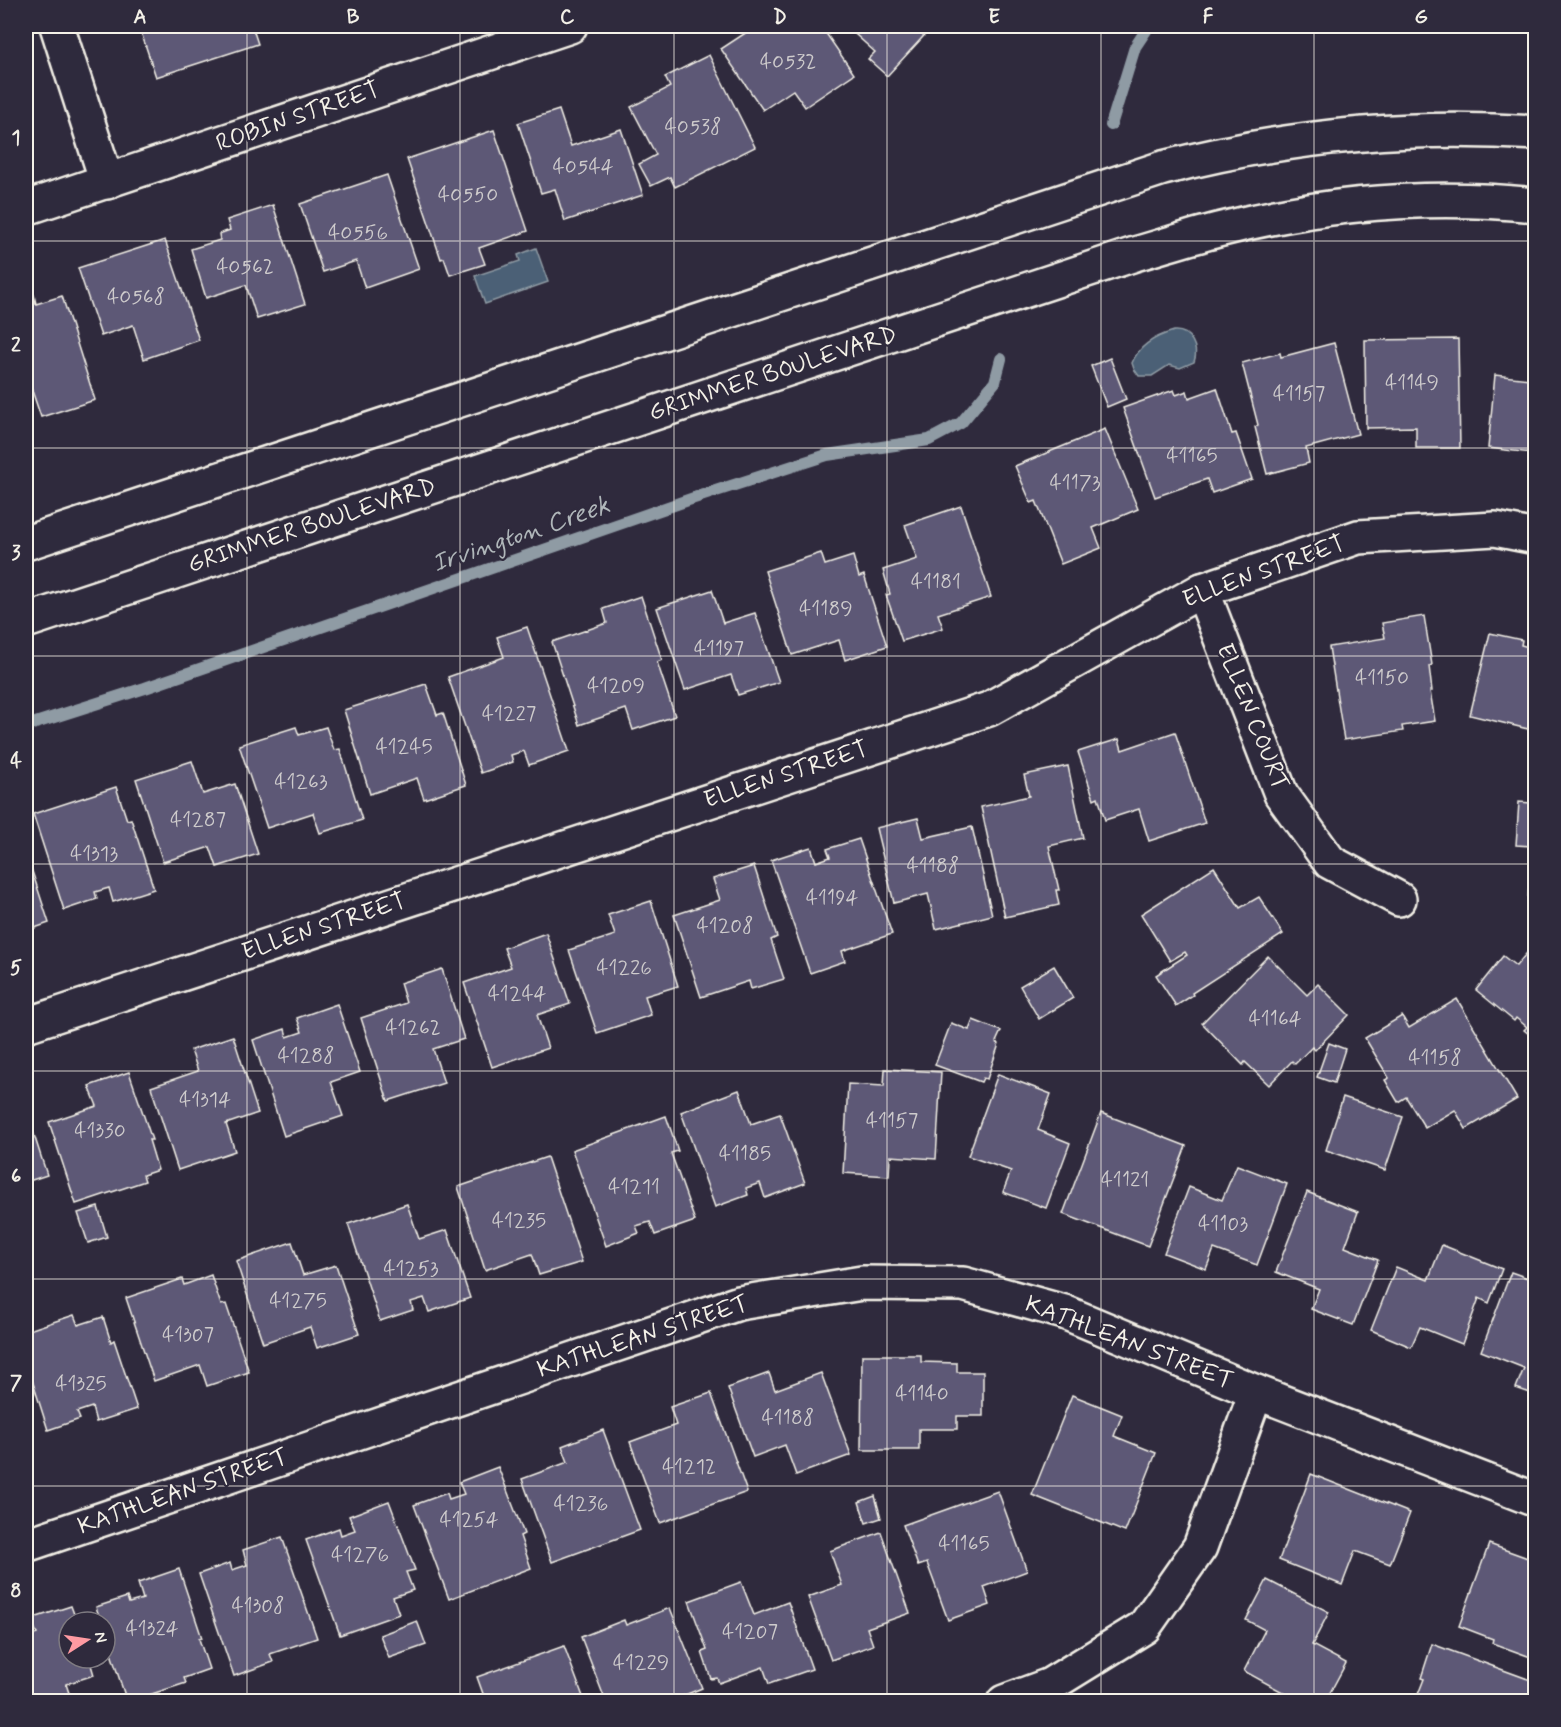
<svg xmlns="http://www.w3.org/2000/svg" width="1561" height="1727" font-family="Mynerve,sans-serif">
<rect width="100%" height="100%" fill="#2f2a3d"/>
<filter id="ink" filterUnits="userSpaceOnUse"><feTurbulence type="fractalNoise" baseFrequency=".0167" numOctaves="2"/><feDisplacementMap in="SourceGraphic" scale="12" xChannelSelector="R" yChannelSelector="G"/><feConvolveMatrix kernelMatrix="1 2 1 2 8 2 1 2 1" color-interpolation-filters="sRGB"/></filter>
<g filter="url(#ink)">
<g fill="#4b6176" stroke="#8f9ba4" stroke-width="1.5">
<path d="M536,248L548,282L485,304L475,276L520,261L518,255Z"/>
<path d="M1174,331C1191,330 1199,348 1194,362L1180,368L1169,365L1152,376H1139L1134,369L1132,363C1139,345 1156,336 1174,331Z"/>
</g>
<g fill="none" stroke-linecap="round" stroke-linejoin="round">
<g stroke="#8f9ba4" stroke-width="12">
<path d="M1111,125L1135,47L1149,26"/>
<path d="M26,726L145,688L694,498L827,455L929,440L961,423L995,382L1001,359"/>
</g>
</g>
<g fill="#5d5976" stroke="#f4f1e8" stroke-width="1.5">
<path d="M139,26H252L258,44L156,77Z"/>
<path d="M756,26H821L854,74L805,107L793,90L763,110L721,49Z"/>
<path d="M846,26H933L887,76L868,59L875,52Z"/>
<path d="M709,55L755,147L675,187L670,177L651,186L639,164L656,155L631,107L670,87L665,77Z"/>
<path d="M559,110L571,146L621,129L643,195L565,221L555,189L541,193L518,123Z"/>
<path d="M494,130L528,231L479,248L485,264L450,275L444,258L441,259L407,159Z"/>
<path d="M387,175L419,269L365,288L356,261L323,272L300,204Z"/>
<path d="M273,205L305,304L257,319L246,285L206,298L191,249L220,240L219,234L230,230L227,220Z"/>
<path d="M165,240L199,340L144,359L133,325L101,336L78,268Z"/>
<path d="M34,295L36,304L62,296L95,400L41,417L26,373V297Z"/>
<path d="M1458,339L1460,448H1416V427L1366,428L1365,340Z"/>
<path d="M1334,343L1358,434L1306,448L1309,463L1267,474L1255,427L1258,425L1242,363L1280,353L1281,357Z"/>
<path d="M1533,344H1536V431H1534L1532,453L1488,448L1495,375L1529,379Z"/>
<path d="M1110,358L1126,399L1107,407L1091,366Z"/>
<path d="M1217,388L1232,434L1236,433L1252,479L1212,493L1207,479L1155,497L1123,408L1174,390L1176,395L1187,391L1189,398Z"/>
<path d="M1105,429L1138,509L1093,528L1101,548L1061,564L1036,501L1031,503L1015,466Z"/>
<path d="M961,506L991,597L938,614L943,628L902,641L886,595L890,594L883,570L917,559L905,525Z"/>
<path d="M821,553L825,565L853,556L859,577L864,575L887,646L845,660L839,640L792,655L765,571Z"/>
<path d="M712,590L723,623L755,613L779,682L738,695L731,675L685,690L657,608Z"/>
<path d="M641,596L662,660L657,662L675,716L633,730L626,709L579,725L552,642L607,623L603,609Z"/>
<path d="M1424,616L1432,665L1429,666L1432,691H1430L1435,721L1402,726L1403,731L1344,740L1329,647L1385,638L1382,623Z"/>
<path d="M527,627L569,751L529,765L524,751L511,755L513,762L481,773L448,677L504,657L497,637Z"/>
<path d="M1490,633L1522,640L1521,645L1536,649V698L1528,729L1470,715Z"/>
<path d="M426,684L437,715L443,713L466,785L424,799L417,778L370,794L344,710Z"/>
<path d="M296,727L299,735L326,727L334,750L340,749L362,820L320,833L313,813L267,828L239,745Z"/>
<path d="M1175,732L1205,823L1149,841L1139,809L1105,820L1098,797L1094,799L1078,752L1119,739L1122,750Z"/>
<path d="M192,761L203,794L235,784L258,854L217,867L210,847L163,862L136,779Z"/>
<path d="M1068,766L1083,838L1049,846L1059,890H1056L1059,905L1005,917L981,807L1029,796L1024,775Z"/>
<path d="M1532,777H1536V902L1528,901L1531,846L1516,845L1519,802L1531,803Z"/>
<path d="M116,787L127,820L131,819L154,889L113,902L109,888L95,892L97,899L64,910L33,814Z"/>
<path d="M918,818L923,838L972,827L992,915L936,929L928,894L894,903L876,828Z"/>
<path d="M859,839L892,934L842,951L845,961L810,973L771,860L811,847L816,862L830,857L827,849Z"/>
<path d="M26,853L49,923L26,931Z"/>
<path d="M754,866L777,937L771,940L784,979L751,989L749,981L701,997L674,915L720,900L713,879Z"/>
<path d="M1214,867L1240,908L1259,897L1283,934L1192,993L1193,995L1176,1006L1156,975L1187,955L1185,952L1170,961L1141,914Z"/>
<path d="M651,901L678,986L645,996L651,1015L597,1033L569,950L615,935L608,915Z"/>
<path d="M546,933L570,1004L537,1015L548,1048L492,1067L464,983L511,967L504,948Z"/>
<path d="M1536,942V1040L1524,1030L1527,1027L1516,1018L1514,1021L1476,990L1503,956L1516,966Z"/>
<path d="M1268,956L1307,995L1318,984L1349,1015L1315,1050L1312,1047L1295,1064L1292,1061L1269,1085L1245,1062L1243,1065L1202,1023Z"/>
<path d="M1054,966L1073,998L1039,1019L1020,986Z"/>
<path d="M442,969L464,1039L433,1049L444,1083L388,1101L361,1018L406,1003L400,983Z"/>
<path d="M1457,999L1517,1099L1466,1129L1455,1110L1425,1128L1406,1097L1398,1102L1385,1080L1389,1078L1365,1038L1402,1016L1409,1028Z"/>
<path d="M337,1004L360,1072L331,1082L343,1116L284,1136L253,1040L285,1029L287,1037L302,1032L297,1018Z"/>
<path d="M973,1020L1001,1031L996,1042L999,1044L987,1079L983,1078L981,1082L935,1065L951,1023L969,1030Z"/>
<path d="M233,1036L258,1113L226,1124L235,1151L178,1170L151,1087L198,1071L191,1050Z"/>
<path d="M1329,1043L1345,1049L1334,1083L1317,1077Z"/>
<path d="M885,1069L941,1072L936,1159L890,1156L889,1176L843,1173L848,1084L884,1086Z"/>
<path d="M129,1072L152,1140H149L158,1170L143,1175L145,1181L76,1204L49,1122L97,1106L89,1086Z"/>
<path d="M998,1074L1051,1094L1038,1130L1070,1143L1046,1208L1003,1192L1011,1171L968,1156Z"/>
<path d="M739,1090L751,1124L780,1114L805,1183L765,1198L760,1183L746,1188L748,1195L715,1207L681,1112Z"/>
<path d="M1343,1097L1403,1117L1385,1170L1326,1150Z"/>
<path d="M26,1110L47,1175L26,1182Z"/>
<path d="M1101,1113L1186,1146L1148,1246L1063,1214Z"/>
<path d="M666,1116L678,1151L671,1153L695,1221L655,1235L650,1222L636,1226L639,1233L606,1246L572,1150Z"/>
<path d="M547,1157L582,1262L539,1275L532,1254L485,1270L458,1187Z"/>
<path d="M1237,1165L1287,1184L1257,1265L1214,1249L1206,1269L1164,1253L1189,1187L1222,1200Z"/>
<path d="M1307,1192L1358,1212L1345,1247L1378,1260L1353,1325L1311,1309L1319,1289L1276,1272Z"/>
<path d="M407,1204L419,1239L447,1230L470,1298L429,1312L424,1298L411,1302L413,1310L380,1321L348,1224Z"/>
<path d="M98,1207L107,1237L88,1243L78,1213Z"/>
<path d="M292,1242L303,1275L336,1265L359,1334L317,1348L310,1327L263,1343L236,1261Z"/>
<path d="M1442,1245L1502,1269L1489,1303L1479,1298L1462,1344L1420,1327L1411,1347L1371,1330L1396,1267L1428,1280Z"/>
<path d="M1511,1272L1536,1281V1395L1516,1388L1524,1368L1481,1351Z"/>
<path d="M211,1275L221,1305L226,1304L249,1372L207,1386L200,1365L154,1381L126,1298L182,1279L184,1285Z"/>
<path d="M74,1315L78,1325L103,1317L111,1342L114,1340L137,1409L96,1422L92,1407L77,1412L80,1419L48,1430L26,1361V1331Z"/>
<path d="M862,1355H921V1362L957,1363V1372H983V1416H957V1429H919V1450H861Z"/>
<path d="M769,1373L775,1390L821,1373L851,1455L796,1475L785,1445L753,1457L728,1388Z"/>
<path d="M711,1393L747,1492L660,1523L630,1442L676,1425L670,1407Z"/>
<path d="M1072,1395L1122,1415L1114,1436L1156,1453L1125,1532L1032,1495Z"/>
<path d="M603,1430L640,1530L552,1562L522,1479L568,1462L562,1446Z"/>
<path d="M498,1467L524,1534L520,1536L531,1568L449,1599L414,1505L447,1493L449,1499L464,1494L459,1482Z"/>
<path d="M1311,1474L1410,1513L1390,1564L1355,1551L1342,1585L1279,1560Z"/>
<path d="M998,1491L1027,1571L984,1587L990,1605L948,1620L927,1563L918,1566L903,1525Z"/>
<path d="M875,1496L881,1518L866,1523L859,1502Z"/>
<path d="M389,1501L415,1570L406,1572L413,1590L393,1597L399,1614L340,1635L306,1540L339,1528L341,1535L355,1530L349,1516Z"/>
<path d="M881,1532L910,1613L867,1628L873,1645L831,1660L808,1597L842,1585L830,1551Z"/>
<path d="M282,1537L317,1638L270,1654L273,1662L234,1676L199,1574L230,1563L232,1570L247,1565L243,1550Z"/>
<path d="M1489,1544L1536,1561V1659L1492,1643L1493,1639L1459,1626Z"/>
<path d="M179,1569L202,1638L199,1639L209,1669L184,1678L186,1683L127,1702L105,1635V1622H101L96,1607L127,1597L129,1603L143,1599L138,1583Z"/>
<path d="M1267,1580L1329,1612L1312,1645L1346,1663L1325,1702H1301L1244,1671L1265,1630L1246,1620Z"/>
<path d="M741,1582L754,1615L788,1602L812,1669L769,1684L763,1667L719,1683L717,1678L711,1679L702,1652L707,1650L689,1601Z"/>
<path d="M71,1606L77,1622H69V1658H89L94,1675L66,1684L72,1702H26V1638L37,1634L31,1619Z"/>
<path d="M670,1608L702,1688L668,1702H606L581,1637L624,1620L626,1625Z"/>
<path d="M417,1621L426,1645L389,1658L380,1635Z"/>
<path d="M1432,1644L1536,1682V1702H1415L1424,1679L1421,1678Z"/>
<path d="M564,1646L585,1702H486L477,1677Z"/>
</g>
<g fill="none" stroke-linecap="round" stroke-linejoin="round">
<g stroke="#f4f1e8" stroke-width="38">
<g id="minor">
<path d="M57,26L107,182"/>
<path d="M26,208L570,26"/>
<path d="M1202,590L1281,794L1330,862L1399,899"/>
<path d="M26,1025L989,709L1202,590L1358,537L1495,529L1536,537"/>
<path d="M26,1545L739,1303L862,1283L963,1284L1064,1312L1256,1392L1536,1500"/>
<path d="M1004,1702L1050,1685L1144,1627L1200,1547L1256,1392"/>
</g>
</g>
<g stroke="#f4f1e8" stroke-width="38">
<g id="secondary">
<path d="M26,543L1163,168C1286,136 1409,124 1536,133"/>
<path d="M26,621L1135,254C1163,246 1190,237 1218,230C1322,203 1429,194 1536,205"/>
</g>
</g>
<use href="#minor" stroke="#2f2a3d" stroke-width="33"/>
<use href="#secondary" stroke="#2f2a3d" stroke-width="33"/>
</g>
</g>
<path fill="none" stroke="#f4f1e8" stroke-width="1.5" stroke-opacity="0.55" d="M247,26V1702M460,26V1702M674,26V1702M887,26V1702M1101,26V1702M1314,26V1702M26,241H1536M26,448H1536M26,656H1536M26,864H1536M26,1071H1536M26,1279H1536M26,1486H1536"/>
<g text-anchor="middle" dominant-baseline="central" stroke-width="4.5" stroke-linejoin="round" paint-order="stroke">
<g font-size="21" fill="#cecbcc">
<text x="788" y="62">40532</text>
<text x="693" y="127">40538</text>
<text x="583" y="167">40544</text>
<text x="468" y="195">40550</text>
<text x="358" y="233">40556</text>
<text x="245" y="267">40562</text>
<text x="136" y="297">40568</text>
<text x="1412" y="383">41149</text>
<text x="1299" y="394">41157</text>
<text x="1192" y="456">41165</text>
<text x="1075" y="483">41173</text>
<text x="936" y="582">41181</text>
<text x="826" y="609">41189</text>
<text x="719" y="649">41197</text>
<text x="1382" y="678">41150</text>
<text x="616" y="686">41209</text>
<text x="509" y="714">41227</text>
<text x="404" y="747">41245</text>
<text x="301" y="782">41263</text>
<text x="198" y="820">41287</text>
<text x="94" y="854">41313</text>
<text x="933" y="866">41188</text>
<text x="832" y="898">41194</text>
<text x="725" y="926">41208</text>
<text x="624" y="968">41226</text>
<text x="517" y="994">41244</text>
<text x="1275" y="1019">41164</text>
<text x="413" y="1028">41262</text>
<text x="306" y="1056">41288</text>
<text x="1435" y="1058">41158</text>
<text x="205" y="1100">41314</text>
<text x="892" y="1121">41157</text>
<text x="100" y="1131">41330</text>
<text x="745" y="1154">41185</text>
<text x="1125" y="1180">41121</text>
<text x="634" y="1187">41211</text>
<text x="519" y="1221">41235</text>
<text x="1223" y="1224">41103</text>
<text x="411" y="1269">41253</text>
<text x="298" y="1301">41275</text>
<text x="188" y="1335">41307</text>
<text x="81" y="1384">41325</text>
<text x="922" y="1394">41140</text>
<text x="788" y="1418">41188</text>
<text x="689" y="1467">41212</text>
<text x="581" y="1504">41236</text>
<text x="469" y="1520">41254</text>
<text x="964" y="1544">41165</text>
<text x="360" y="1555">41276</text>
<text x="258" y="1606">41308</text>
<text x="152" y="1629">41324</text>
<text x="750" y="1632">41207</text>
<text x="641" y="1663">41229</text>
</g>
<g font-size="24" fill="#f4f1e8" stroke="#2f2a3d">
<text transform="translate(298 117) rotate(-19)">ROBIN STREET</text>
<text transform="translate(773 374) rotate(-18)">GRIMMER BOULEVARD</text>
<text transform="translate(312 526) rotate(-18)">GRIMMER BOULEVARD</text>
<text transform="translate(1264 572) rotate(-20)">ELLEN STREET</text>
<text transform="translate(1252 717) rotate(68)">ELLEN COURT</text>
<text transform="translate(786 775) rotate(-18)">ELLEN STREET</text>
<text transform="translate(324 927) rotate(-18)">ELLEN STREET</text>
<text transform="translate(643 1337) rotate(-18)">KATHLEAN STREET</text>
<text transform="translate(1129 1343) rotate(21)">KATHLEAN STREET</text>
<text transform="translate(183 1492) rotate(-19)">KATHLEAN STREET</text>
</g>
<g font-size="26" font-style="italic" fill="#b0b7ba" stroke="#2f2a3d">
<text transform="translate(521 535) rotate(-19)">Irvington Creek</text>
</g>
</g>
<rect width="1561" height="1727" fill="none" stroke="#2f2a3d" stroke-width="66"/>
<g transform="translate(87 1640) rotate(78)"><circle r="28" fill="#2f2a3d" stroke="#7e7a81" stroke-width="1.5"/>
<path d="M0-4.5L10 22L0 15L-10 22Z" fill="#ff9aa2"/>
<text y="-9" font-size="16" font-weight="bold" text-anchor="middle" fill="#f4f1e8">N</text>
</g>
<rect x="33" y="33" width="1495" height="1661" fill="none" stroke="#f4f1e8" stroke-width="2"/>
<g font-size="20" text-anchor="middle" font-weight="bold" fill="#f4f1e8">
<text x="140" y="23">A</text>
<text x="353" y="23">B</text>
<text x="567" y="23">C</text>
<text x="780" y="23">D</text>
<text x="994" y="23">E</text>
<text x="1208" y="23">F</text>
<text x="1421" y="23">G</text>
<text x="16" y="144">1</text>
<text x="16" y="351">2</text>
<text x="16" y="559">3</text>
<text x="16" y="767">4</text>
<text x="16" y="974">5</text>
<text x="16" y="1182">6</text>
<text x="16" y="1389">7</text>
<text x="16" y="1597">8</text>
</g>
</svg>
